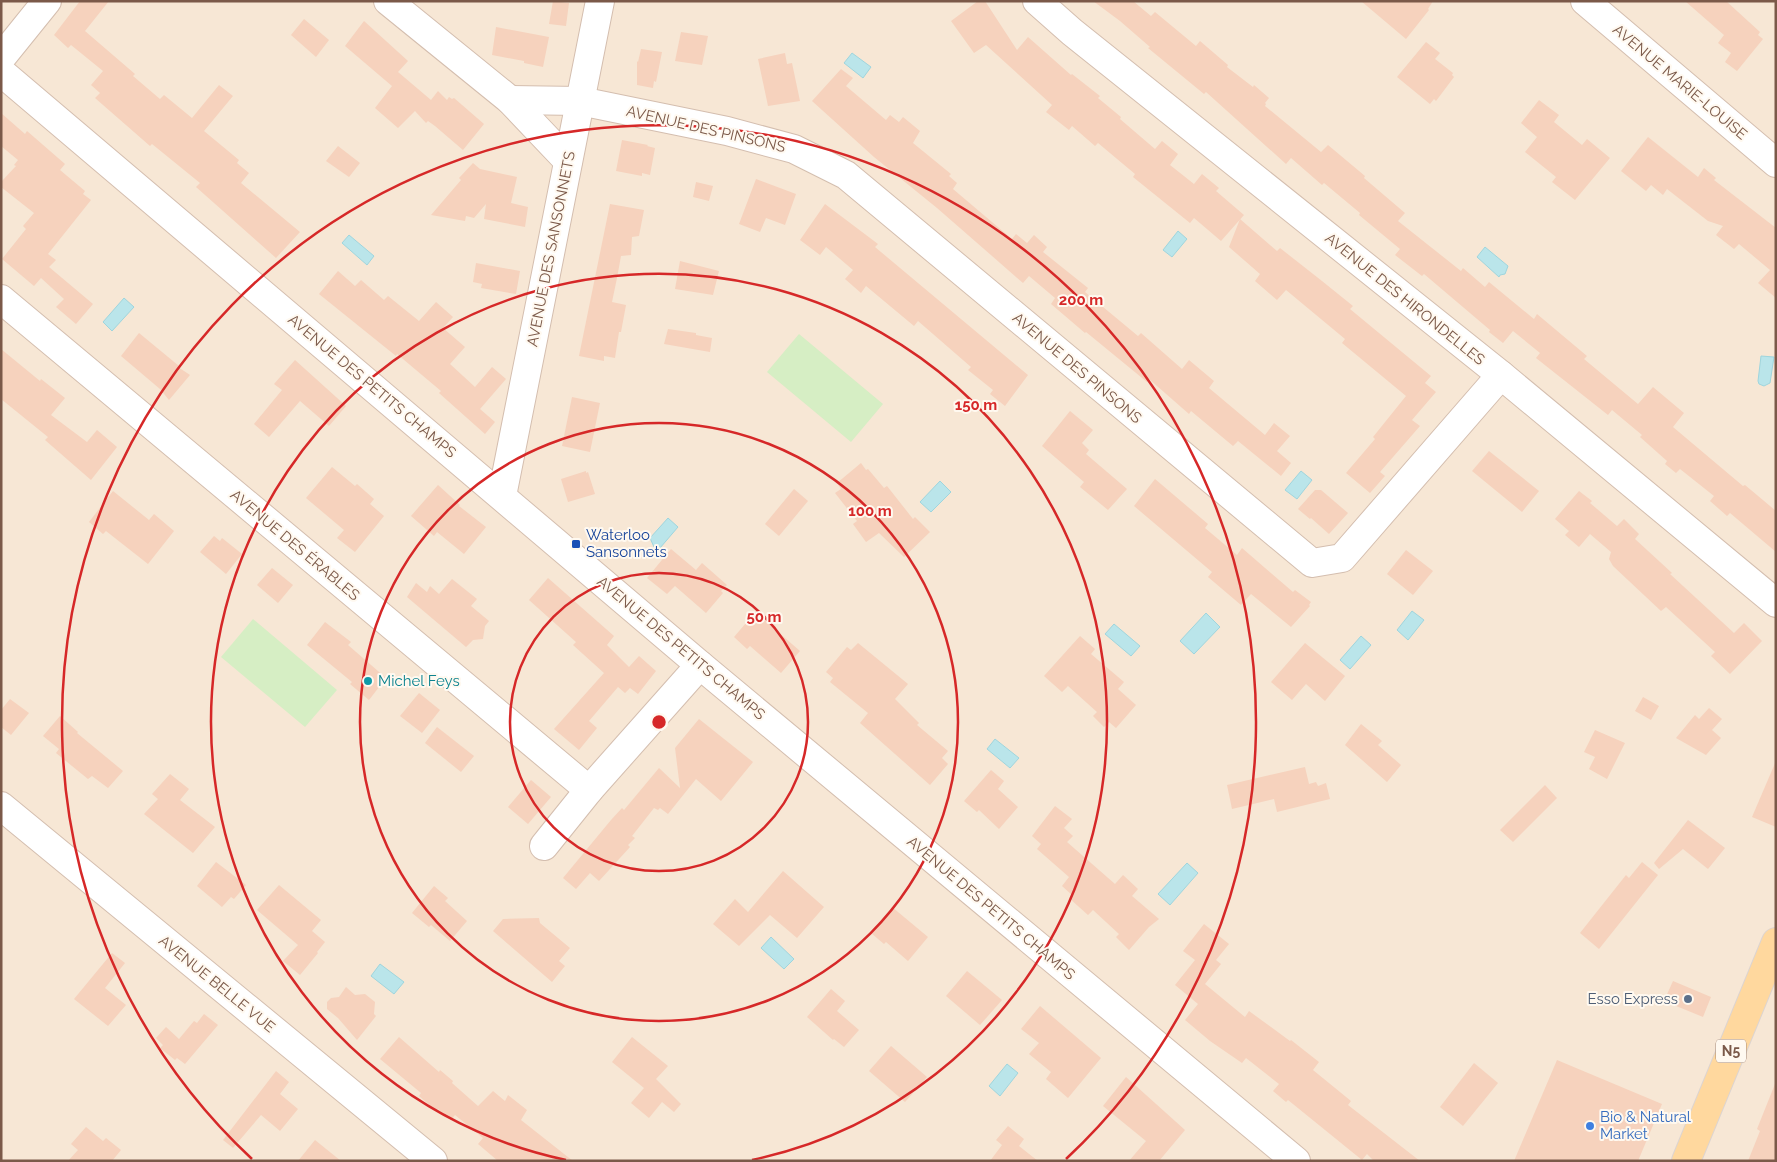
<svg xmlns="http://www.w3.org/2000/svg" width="1777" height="1162" font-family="Raleway,sans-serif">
<rect width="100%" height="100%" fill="#fef5e8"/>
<rect fill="#f7e7d5" x="1" y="1" width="1775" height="1160"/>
<g fill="#d6eec4">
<path d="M799,334L883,404L851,442L767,372Z"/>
<path d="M253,619L337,690L305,727L221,657Z"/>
</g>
<g fill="#bae5ea" stroke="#9fd5dd">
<path d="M852,53L871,67L863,78L844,63Z"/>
<path d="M1178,231L1187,239L1172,257L1163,250Z"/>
<path d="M349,235L374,256L367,265L342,243Z"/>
<path d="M1485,247L1508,266L1505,274L1500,275L1499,277L1477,257Z"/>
<path d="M124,298L134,307L112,331L103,322Z"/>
<path d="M1761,356L1774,357L1770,383L1764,386L1759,384L1758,381Z"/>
<path d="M1301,471L1312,480L1297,499L1285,490Z"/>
<path d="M940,481L951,492L931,512L920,502Z"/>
<path d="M668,518L678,527L660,548L654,547L650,538Z"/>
<path d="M1412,611L1424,620L1408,640L1397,630Z"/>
<path d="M1206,613L1220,627L1194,654L1180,641Z"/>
<path d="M1114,624L1140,646L1131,656L1105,634Z"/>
<path d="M1361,636L1371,645L1350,669L1340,660Z"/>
<path d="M995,739L1019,758L1010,768L987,749Z"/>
<path d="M1187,863L1198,873L1170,905L1158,894Z"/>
<path d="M771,937L794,959L784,969L761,948Z"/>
<path d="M380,964L404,982L394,994L371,976Z"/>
<path d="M1007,1064L1018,1073L1000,1096L989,1086Z"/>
</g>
<g fill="#f6d2bd">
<path d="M80,1H109L85,31L135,74L133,76L160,99L164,95L192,118L219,85L233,96L204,131L239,160L237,163L249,173L241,183L300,232L276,258L196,187L200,183L152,144L150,146L95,98L100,93L91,85L103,71L71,45L68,48L54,35Z"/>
<path d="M553,1L569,3L566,26L549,24Z"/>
<path d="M978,1H985L1017,50L1028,37L1071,75L1072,74L1100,96L1098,98L1121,117L1120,119L1155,149L1162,141L1178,154L1170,165L1194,184L1202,174L1219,188L1216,191L1244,215L1221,241L1194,218L1190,223L1133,177L1135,174L1098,143L1095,146L1072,126L1069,130L1046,112L1052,105L986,45L974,53L951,21Z"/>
<path d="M1093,1H1133L1151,16L1155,12L1196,46L1200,41L1228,65L1227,67L1253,87L1254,85L1269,98L1265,103L1266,104L1265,106L1321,152L1328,145L1365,176L1364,178L1405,213L1398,221L1461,271L1463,268L1485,287L1489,282L1534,319L1537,314L1587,356L1584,359L1638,404L1653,387L1684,413L1673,427L1743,486L1745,485L1776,511V552L1730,513L1727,516L1710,501L1714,496L1680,469L1676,473L1665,464L1667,461L1640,437L1642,435L1612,410L1608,415L1536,358L1540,353L1513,331L1503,343L1489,332L1490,330L1424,274L1422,276L1395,255L1400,249L1359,215L1360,213L1324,183L1322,185L1291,158L1286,164L1206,92L1204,94L1148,48L1150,47L1120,21Z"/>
<path d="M1361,1H1433L1428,9L1429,10L1406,39Z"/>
<path d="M1685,1H1726L1760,32L1758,35L1763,39L1737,71L1725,62L1731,53L1718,43L1724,35Z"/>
<path d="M304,19L329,40L316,57L291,35Z"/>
<path d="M364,21L408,61L398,72L431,100L438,91L447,100L449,97L452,99L454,98L484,124L463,150L435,126L428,121L426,123L415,111L398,128L375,108L392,86L345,46Z"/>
<path d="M496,27L549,37L543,67L524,63V61L492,55Z"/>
<path d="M681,32L708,36L702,65L675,61Z"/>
<path d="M1426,42L1440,53L1435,59L1453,73L1452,75L1454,77L1436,101L1434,99L1430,104L1397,77Z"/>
<path d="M641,49L662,52L656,82L654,81L653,88L637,85V61L638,62Z"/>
<path d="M785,53L787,64L792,63L800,101L768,106L758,59Z"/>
<path d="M841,69L853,78L846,86L886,120L890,115L899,122L903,117L920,131L913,143L951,174L949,176L957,183L953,189L1012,239L1016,234L1027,243L1034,235L1047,247L1043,252L1088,288L1085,292L1138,336L1141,333L1182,369L1189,360L1214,381L1209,388L1265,435L1274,423L1290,436L1277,451L1291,463L1281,476L1238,441L1233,446L1191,411L1189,414L1149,379L1147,382L1086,332L1085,333L1051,304L1055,298L1029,276L1023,283L937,208L874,157L812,101Z"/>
<path d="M1539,100L1559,115L1554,122L1582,145L1587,139L1610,158L1575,200L1552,182L1556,177L1525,152L1537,137L1521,123Z"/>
<path d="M1,113L25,134L27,131L65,164L60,170L85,191L83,194L91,200L48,254L56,260L49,267L93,304L76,324L56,307L64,299L41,278L34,286L2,259L26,229L23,226L34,213L1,187V182L16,166L14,165L18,160L1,146Z"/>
<path d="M1648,137L1698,177L1704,168L1716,178L1714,180L1776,228V298L1758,283L1770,270L1739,244L1734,249L1716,235L1723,226L1708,221L1667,189L1663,195L1651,185L1646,191L1621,171Z"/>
<path d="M622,140L648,145L647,146L655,148L650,175L642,173V176L616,171Z"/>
<path d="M338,146L360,163L349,177L326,161Z"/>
<path d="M473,163L480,169L517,177L511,203L528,207L525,227L484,219L486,204L474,218L466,216L465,221L431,215L461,180L459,178Z"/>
<path d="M756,179L796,194L785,225L766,218L760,232L739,224Z"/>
<path d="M696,182L713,186L709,201L693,197Z"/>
<path d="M610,204L644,210L639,236L632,237L631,255L621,256L617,278L612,302L626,305L621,332H619L615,358L604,356V361L579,356Z"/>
<path d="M825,204L878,244L875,247L1028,375L1005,406L990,394L993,390L968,370L971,367L918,321L914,326L866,286L861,293L845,279L853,270L826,247L820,255L800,240Z"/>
<path d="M1240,219L1277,251L1280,248L1322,281L1353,306L1350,309L1431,376L1425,383L1436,392L1412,420L1420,426L1380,472L1385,476L1370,493L1346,473L1375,439L1373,437L1406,396L1342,343L1345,339L1286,290L1277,300L1255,281L1260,274L1229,247Z"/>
<path d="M680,261L719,271L713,295L675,289Z"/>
<path d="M476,263L520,271L516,294L481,288L482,284L473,282Z"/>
<path d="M338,271L355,286L361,280L384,300L388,296L419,321L436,302L453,317L443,328L465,347L450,364L475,387L492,367L506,379L480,409L495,422L485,434L439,393L441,391L397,354L396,356L319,294Z"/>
<path d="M668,329L696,333V335L712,338L710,352L664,344Z"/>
<path d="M139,333L179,366L178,367L190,375L169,400L160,389L121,356Z"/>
<path d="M1,349L40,381L41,379L65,398L51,415L87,442L97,430L117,447L91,480L45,440L48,437L1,399Z"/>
<path d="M295,360L346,406L329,426L300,401L269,437L254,424L282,390L274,384Z"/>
<path d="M572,397L600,403L590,452L562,446Z"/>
<path d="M1070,411L1093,430L1082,443L1089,450L1086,454L1127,489L1108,510L1080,487L1084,482L1042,446Z"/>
<path d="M1489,451L1539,491L1522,512L1472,471Z"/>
<path d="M861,463L866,470L868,469L884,488L887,486L913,519L915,517L930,532L904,557L879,533L866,542L853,524L857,521L835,493L841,489L837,483Z"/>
<path d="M332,467L355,486L357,484L374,499L370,504L384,516L355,552L337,538L344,530L306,498Z"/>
<path d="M586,471V473L588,472L595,494L568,502L561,479Z"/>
<path d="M1155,479L1208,524L1205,528L1237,555L1242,548L1293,592L1295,590L1311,602L1309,605L1310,606L1291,627L1251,594L1241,605L1208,577L1212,572L1134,506Z"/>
<path d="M438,485L460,505L459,506L486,527L464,554L437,532L434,536L411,516Z"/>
<path d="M794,489L808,501L779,536L765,524Z"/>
<path d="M1315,490H1321L1348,513L1329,534L1311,518L1310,519L1298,509Z"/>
<path d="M113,491L149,520L154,514L174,531L148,564L106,531L103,534L89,522Z"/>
<path d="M1579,491L1592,501L1590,503L1617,526L1624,519L1639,534L1635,539L1672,573L1670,574L1734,633L1744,623L1762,641L1730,674L1711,656L1715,652L1666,607L1661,611L1613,566L1609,559L1611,552L1590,534L1579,547L1565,535L1569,531L1555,519Z"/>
<path d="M214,536L220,541L222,538L242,554L226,574L200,552Z"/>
<path d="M671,549L696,570L702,563L727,585L721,591L723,593L706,613L675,586L667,594L647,578Z"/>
<path d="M1406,550L1433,571L1413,595L1387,574Z"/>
<path d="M272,568L293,585L278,603L257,585Z"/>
<path d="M548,578L614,636L607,645L629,667L639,656L656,671L638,694L630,688L625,693L618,687L589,721L597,728L579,750L554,729L604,673L573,645L576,642L529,600Z"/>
<path d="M452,579L477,599L471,606L489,621L485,626L483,639L473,640L466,647L407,597L416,583L427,592L430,586L439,594Z"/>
<path d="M757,610L771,622L769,624L800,651L781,673L750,646L747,649L734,637Z"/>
<path d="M325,622L351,642L348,645L386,678L369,700L350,684L352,682L307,645Z"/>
<path d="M1080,636L1095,649L1091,654L1124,682L1118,689L1136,705L1116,728L1109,722L1104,727L1093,716L1097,712L1068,686L1062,692L1044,676Z"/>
<path d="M858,643L908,684L895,699L919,723L917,725L948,751L942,758L948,764L930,785L860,723L868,713L830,682L833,678L826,672L847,647L851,650Z"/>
<path d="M1305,643L1345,676L1325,701L1306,684L1292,700L1271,682Z"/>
<path d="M419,693L440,710L422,733L400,716Z"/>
<path d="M1643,697L1659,706L1651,720L1635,711Z"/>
<path d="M10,699L29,713L11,735L1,727V710Z"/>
<path d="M1709,708L1722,719L1712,730L1721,738L1706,755L1676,738L1695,715L1699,719Z"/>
<path d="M60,716L78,732L77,733L123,771L108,788L92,776L88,779L56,753L59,749L43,736Z"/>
<path d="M699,719L753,762L721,801L696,779L668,814L660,808L658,810L654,808L632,836L635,838L628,845L630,847L599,881L590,873L576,889L563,878L611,820L622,808L624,810L659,768L680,788L675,748Z"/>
<path d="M1361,724L1382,741L1378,745L1401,765L1387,782L1345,745Z"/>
<path d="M437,727L474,756L461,772L425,743Z"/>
<path d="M1595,730L1625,743L1607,779L1589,769L1595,757L1584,752Z"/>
<path d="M1776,761V827L1752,817Z"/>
<path d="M1305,767L1309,784L1316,782L1318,786L1326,783L1330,799L1277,812L1274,799L1232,809L1227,785Z"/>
<path d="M991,770L1004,781L998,789L1018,807L999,829L979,810L977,812L964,801Z"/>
<path d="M170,774L189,789L180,800L215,827L193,853L144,814L158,799L152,794Z"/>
<path d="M531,780L551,797L528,824L508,807Z"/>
<path d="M1545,785L1557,798L1513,842L1500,830Z"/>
<path d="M1055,806L1072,819L1064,828L1073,836L1067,842L1115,884L1123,875L1138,889L1132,896L1159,919L1149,927L1129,950L1116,937L1119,934L1093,910L1088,915L1069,898L1072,895L1062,886L1069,877L1037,849L1041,844L1032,836Z"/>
<path d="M1688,820L1725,848L1708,869L1683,849L1659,869L1654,863Z"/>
<path d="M216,862L246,885L234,899L231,897L222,907L197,886Z"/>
<path d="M1642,862L1658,875L1599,949L1580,933L1626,875L1629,878Z"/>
<path d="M783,871L824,907L797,938L770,915L739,946L713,924L735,899L748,912Z"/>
<path d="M279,885L321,920L312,931L325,942L317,952L318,953L300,975L283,961L298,945L257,910Z"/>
<path d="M434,886L448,898L445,901L467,921L450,941L431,925L429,927L412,913Z"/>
<path d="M892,907L928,937L908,961L886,942L884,944L871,933Z"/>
<path d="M539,918L540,923L570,948L559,961L565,966L552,982L493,931L503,919Z"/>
<path d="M1204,924L1229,944L1216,960L1221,964L1205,984L1245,1017L1249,1011L1290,1041L1291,1040L1319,1062L1313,1070L1351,1101L1348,1105L1420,1161H1374L1367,1154L1362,1160L1288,1100L1286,1102L1273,1091L1279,1084L1246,1058L1242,1063L1210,1041L1185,1020L1198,1004L1175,985L1195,960L1183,951Z"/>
<path d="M112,953L125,963L105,988L126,1005L108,1026L74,999Z"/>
<path d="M967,971L1002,1000L980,1025L946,996Z"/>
<path d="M1673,981L1711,997L1703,1017L1664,1001Z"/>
<path d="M346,987L355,995L365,994L375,1002L374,1014L376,1016L357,1040L338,1018L327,1009V1002L331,998L339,997Z"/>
<path d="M831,989L845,1001L837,1011L859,1030L844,1047L834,1039L833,1040L807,1017Z"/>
<path d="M1040,1006L1101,1058L1068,1098L1046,1079L1051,1072L1029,1054L1039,1043L1021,1029Z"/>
<path d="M204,1014L218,1025L185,1064L177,1058L175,1060L160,1048L163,1045L156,1038L166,1027L179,1039L194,1021L197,1023Z"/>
<path d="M399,1037L439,1072L440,1070L453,1081L452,1083L478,1106L493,1091L505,1101L508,1095L527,1110L521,1120L573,1161H498L478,1144L483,1138L455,1115L451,1120L438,1109L436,1111L419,1096L421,1093L380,1059Z"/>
<path d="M632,1037L668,1066L656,1079L681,1104L674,1112L662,1102L649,1118L631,1103L644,1088L612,1062Z"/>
<path d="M891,1046L927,1077L905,1102L869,1071Z"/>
<path d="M1557,1060L1662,1104L1638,1161H1514Z"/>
<path d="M1474,1063L1498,1083L1463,1126L1440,1107Z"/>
<path d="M276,1071L289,1082L280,1094L298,1109L280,1131L261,1115L233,1148L223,1140Z"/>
<path d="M1126,1077L1185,1130L1159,1161H1129L1146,1141L1103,1106Z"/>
<path d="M1775,1084L1776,1161H1748L1760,1131L1757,1129Z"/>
<path d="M1008,1126L1024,1139L1019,1146L1038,1161H990L1002,1145L996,1140Z"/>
<path d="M86,1127L103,1141L106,1138L121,1150L112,1161H68L78,1150L71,1144Z"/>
<path d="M315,1140L341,1161H298Z"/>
</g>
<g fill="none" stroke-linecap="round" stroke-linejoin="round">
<g stroke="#d4beaf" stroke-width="30">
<g id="minor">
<path d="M388,1L510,100L568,161"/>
<path d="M1037,1L1072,32L1501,375L1776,603"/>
<path d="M1585,1L1776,163"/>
<path d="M1,58L47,1"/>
<path d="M1,72L700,665L1296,1161"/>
<path d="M510,100L580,101L727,131L794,149L846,175L1312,563L1342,558L1501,375"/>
<path d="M1,299L589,790"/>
<path d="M502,496L600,1"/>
<path d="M1,806L433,1161"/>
<path d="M544,846L589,790L700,665"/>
</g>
</g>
<g stroke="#ddd4d0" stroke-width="30">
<path id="major" d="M1686,1161L1776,942"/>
</g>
<use href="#minor" stroke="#fff" stroke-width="28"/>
<use href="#major" stroke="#ffd89e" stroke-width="28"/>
</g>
<g fill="none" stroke="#d62828" stroke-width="2.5">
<circle cx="659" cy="722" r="149"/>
<circle cx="659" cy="722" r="299"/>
<path d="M566 1160A448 448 0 1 1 752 1160"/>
<path d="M252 1159A597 597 0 1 1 1066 1159"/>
</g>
<rect fill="#1a4fb4" stroke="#fff9f0" stroke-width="2" x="571" y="539" width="10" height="10" rx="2.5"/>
<circle fill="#0f9aa8" stroke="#fff9f0" stroke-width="2" cx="368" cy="681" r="5"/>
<circle fill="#5c6f8a" stroke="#fff9f0" stroke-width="2" cx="1688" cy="999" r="5"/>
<circle fill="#3f7fe0" stroke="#fff9f0" stroke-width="2" cx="1590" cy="1126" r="5"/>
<g text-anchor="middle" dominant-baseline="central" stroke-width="4" stroke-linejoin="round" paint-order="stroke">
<rect fill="#fff9f0" stroke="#a3897b" stroke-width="1" x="1716" y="1039.5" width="30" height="23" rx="4"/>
<g font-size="14" font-weight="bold" fill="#7b5949">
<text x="1731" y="1051">N5</text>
</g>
<g font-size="15" fill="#7b5949" stroke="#fff9f0">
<text transform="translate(1680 82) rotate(40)">AVENUE MARIE-LOUISE</text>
<text transform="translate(706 129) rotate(13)">AVENUE DES PINSONS</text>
<text transform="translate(551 249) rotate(-79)">AVENUE DES SANSONNETS</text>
<text transform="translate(1405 299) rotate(39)">AVENUE DES HIRONDELLES</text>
<text transform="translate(1077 368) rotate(40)">AVENUE DES PINSONS</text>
<text transform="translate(372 386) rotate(40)">AVENUE DES PETITS CHAMPS</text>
<text transform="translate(295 545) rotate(40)">AVENUE DES ÉRABLES</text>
<text transform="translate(681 648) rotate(40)">AVENUE DES PETITS CHAMPS</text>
<text transform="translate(991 908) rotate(40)">AVENUE DES PETITS CHAMPS</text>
<text transform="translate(217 984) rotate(39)">AVENUE BELLE VUE</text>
</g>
<g font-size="15" fill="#164399" stroke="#fff9f0" text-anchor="start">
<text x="586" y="535">Waterloo<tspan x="586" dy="17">Sansonnets</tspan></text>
</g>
<g font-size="15" fill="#0d838f" stroke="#fff9f0" text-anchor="start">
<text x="378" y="681">Michel Feys</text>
</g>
<g font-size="15" fill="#4e5e75" stroke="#fff9f0" text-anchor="end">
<text x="1678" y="999">Esso Express</text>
</g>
<g font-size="15" fill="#366cbe" stroke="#fff9f0" text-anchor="start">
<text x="1600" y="1117">Bio &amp; Natural<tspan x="1600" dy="17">Market</tspan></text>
</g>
</g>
<circle cx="659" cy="722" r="8" fill="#d62828" stroke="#fff9f0" stroke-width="2.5"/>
<g font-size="15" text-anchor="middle" font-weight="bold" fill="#d62828" stroke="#fff9f0" stroke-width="4" stroke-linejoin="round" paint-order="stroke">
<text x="1081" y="305">200 m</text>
<text x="976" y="410">150 m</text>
<text x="870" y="516">100 m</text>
<text x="764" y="622">50 m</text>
</g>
<rect width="1777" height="1162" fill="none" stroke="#7b5949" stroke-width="5"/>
</svg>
